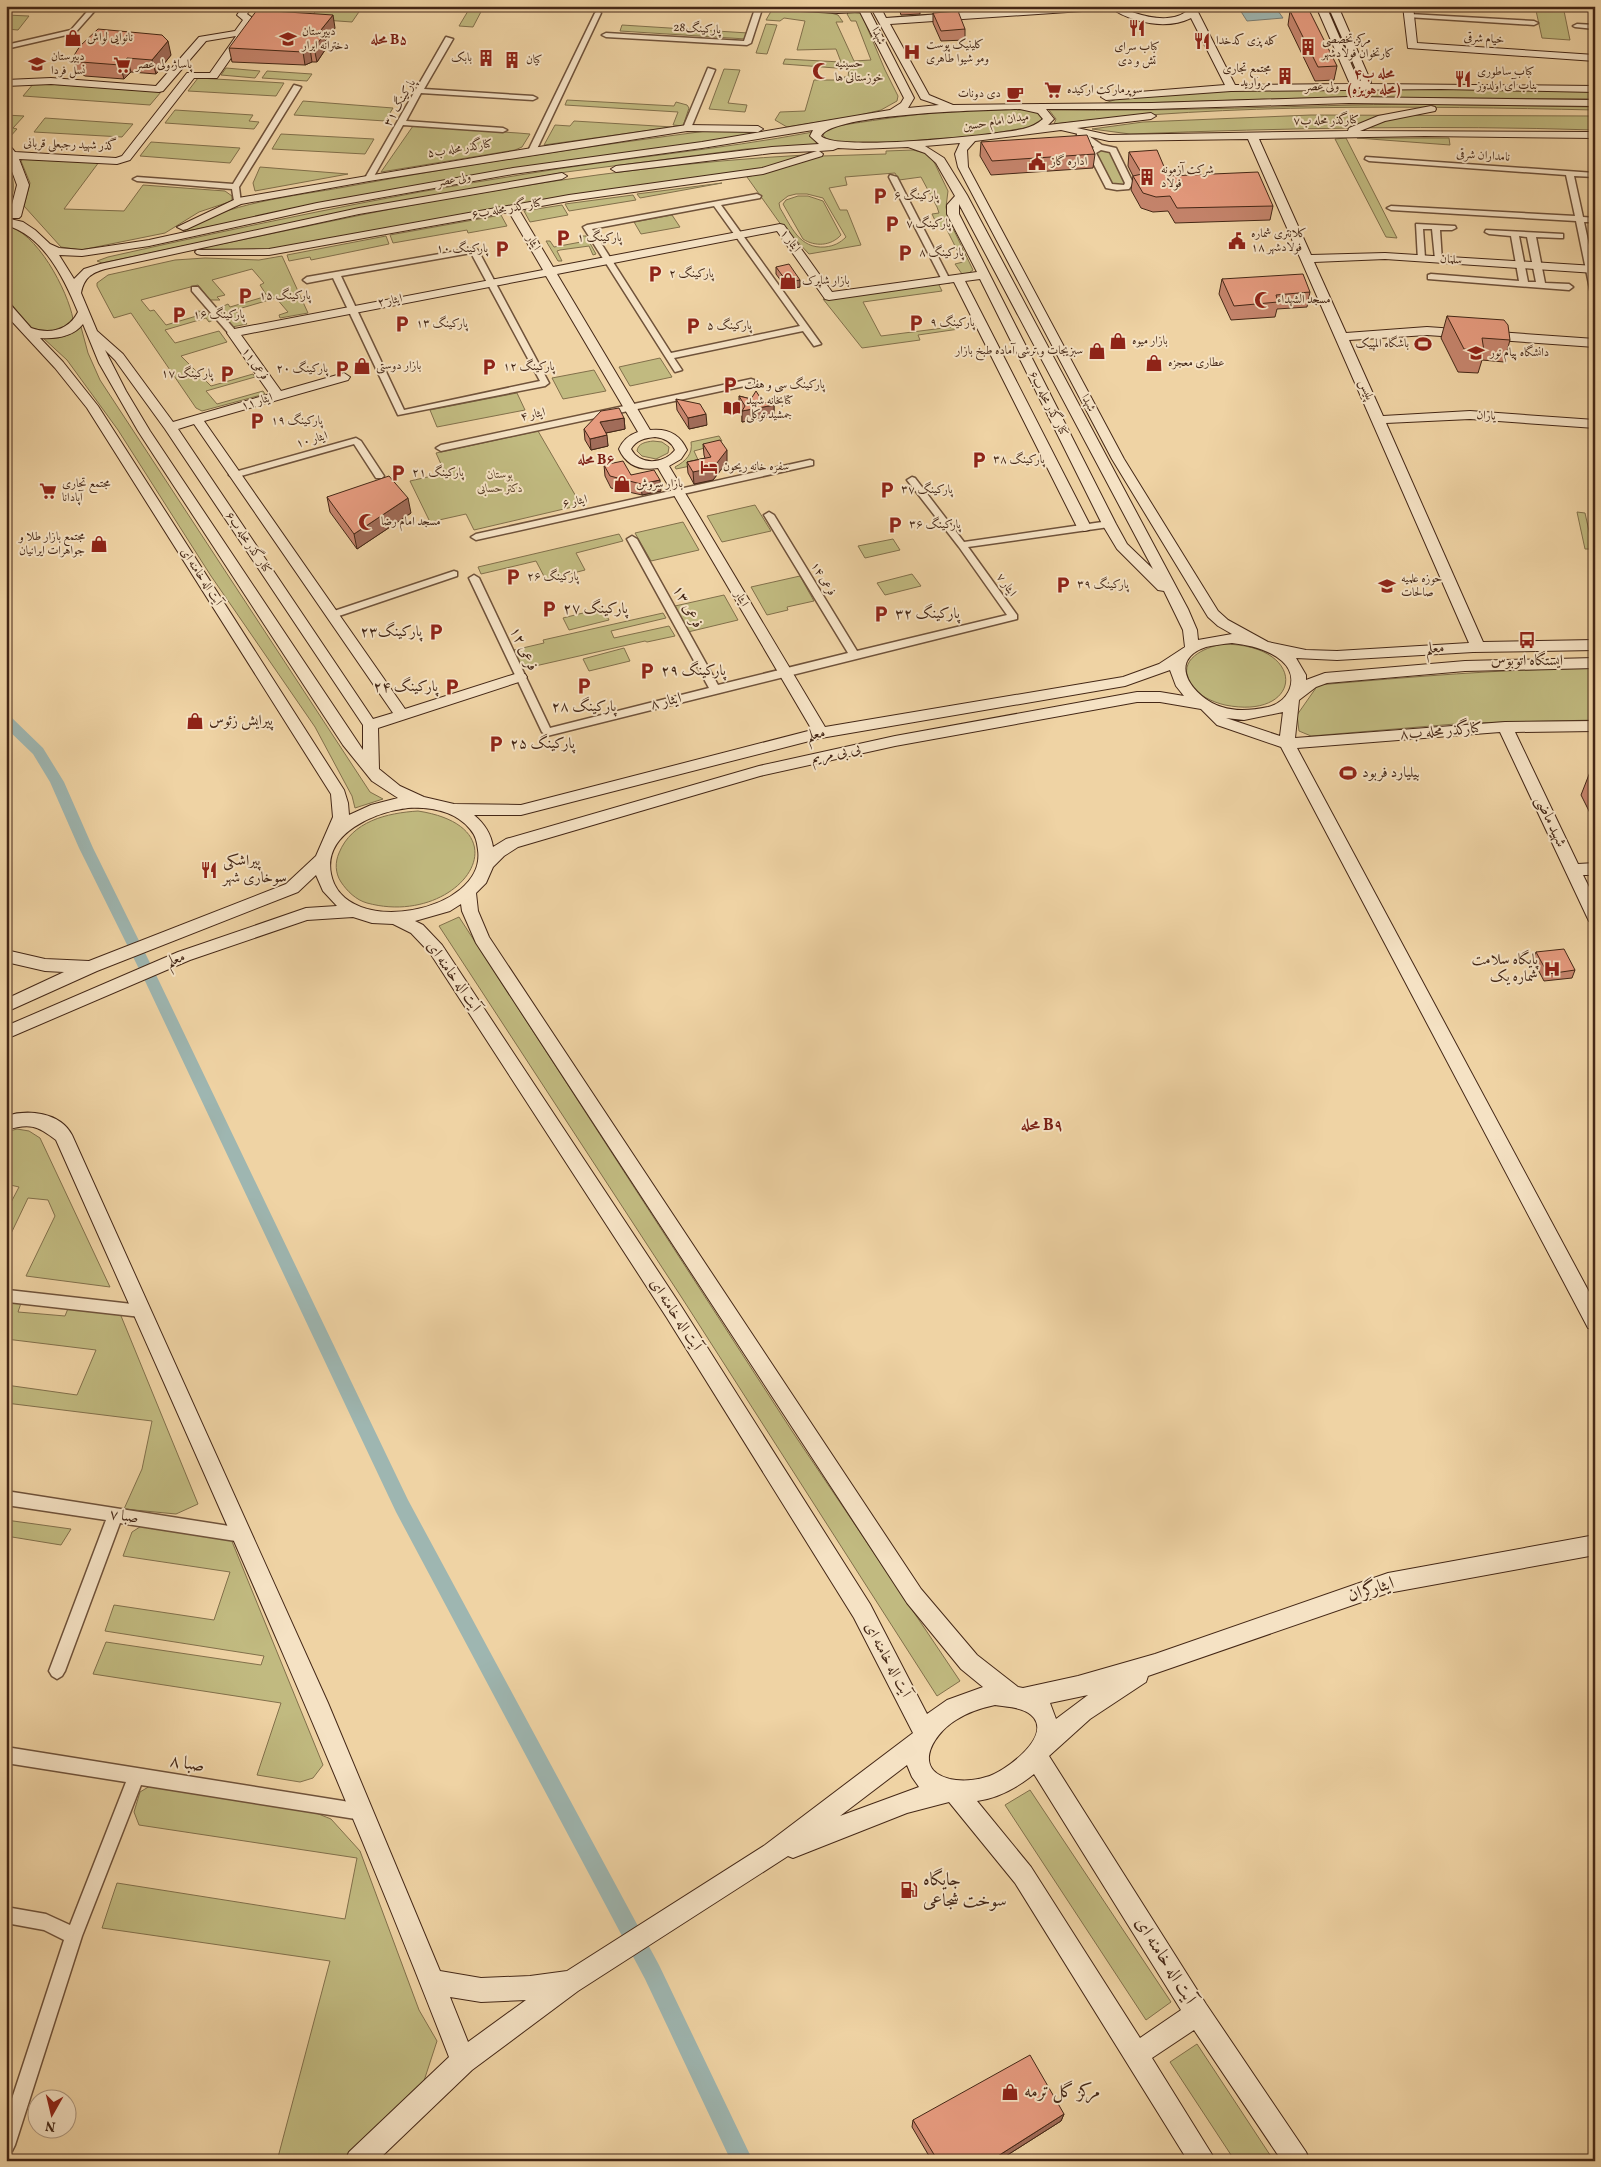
<svg xmlns="http://www.w3.org/2000/svg" width="1601" height="2167" font-family="Vollkorn,Amiri,serif">
<rect width="100%" height="100%" fill="#efd3a4"/>
<filter id="stains"><feTurbulence type="fractalNoise" baseFrequency=".004" numOctaves="4"/><feColorMatrix values="0 0 0 0 .2 0 0 0 0 .09 0 0 0 0 .02 0 0 0 .5 -.17"/></filter>
<radialGradient id="worn" r=".72"><stop offset=".6" stop-color="#630" stop-opacity="0"/><stop offset="1" stop-color="#630" stop-opacity=".3"/></radialGradient>
<g fill="#c1ba80" stroke="#82704b" fill-rule="evenodd">
<path d="M319,6H363L352,22L310,19Z"/>
<path d="M471,6H484L473,27L459,26Z"/>
<path d="M1535,6H1563L1570,40L1542,38Z"/>
<path d="M773,8L831,13L838,15L843,22H836L854,61L871,60L856,21H851L847,14L849,12L861,13L885,70L898,96L897,101L881,110L856,116L787,127L775,120L780,112L805,111L814,80H843L844,77H848L849,69L783,64L785,59L841,62L836,49L797,50L805,21L784,18L780,21L766,20Z"/>
<path d="M6,15L29,16L18,30L6,29Z"/>
<path d="M766,24L777,25L767,54L756,53Z"/>
<path d="M622,25L748,33L746,39L620,31Z"/>
<path d="M226,68L260,71L255,78L221,75Z"/>
<path d="M724,69L740,70L728,103L747,105L745,112L709,109Z"/>
<path d="M267,71L312,74L307,81L262,78Z"/>
<path d="M198,78L284,83L276,96L188,91Z"/>
<path d="M34,83L161,92L150,105L23,96Z"/>
<path d="M1390,88L1595,91V99L1344,97L1102,104L1126,96L1208,91Z"/>
<path d="M567,100L674,106L676,102L687,105L689,108L683,126L673,125L678,112L565,105Z"/>
<path d="M303,101L393,108L385,121L294,115Z"/>
<path d="M1420,104L1595,107V110C1415,106 1233,103 1054,124L1056,119L1049,110C1173,112 1296,105 1420,104Z"/>
<path d="M175,110L253,115L249,121L259,122L254,129L165,123Z"/>
<path d="M1027,110L1037,112L1042,117L1041,122L1036,126L977,136L896,142H838L827,140L823,135L826,129L837,126C900,116 963,107 1027,110Z"/>
<path d="M6,115L24,116L13,128L17,129L9,138L6,137Z"/>
<path d="M1311,115L1595,116V130C1440,125 1285,128 1130,134L1092,129L1143,122Z"/>
<path d="M45,118L133,124L122,137L34,132Z"/>
<path d="M574,121L673,127L544,145L555,125L570,126Z"/>
<path d="M413,126L518,133L530,134L522,147L515,150L381,172Z"/>
<path d="M714,130L772,132L354,197L183,232C222,203 296,196 345,187C468,164 591,146 714,130Z"/>
<path d="M813,132L812,137L818,145L746,149L566,172L369,207L102,263L97,261L108,257C246,226 385,196 526,174C621,158 718,150 813,132Z"/>
<path d="M281,134L374,139L365,154L272,149Z"/>
<path d="M1346,138L1397,238L1386,237L1335,139Z"/>
<path d="M1357,138H1449L1450,145Z"/>
<path d="M151,142L240,148L230,163L140,156Z"/>
<path d="M1101,149L1110,151L1126,184L1122,186L1112,185L1096,155L1097,151Z"/>
<path d="M913,150L925,153L932,158L936,166L948,191L946,207L948,218L973,270L969,273L962,274L955,264L963,262L946,228L939,229L932,214L939,213L937,207L921,177L899,180L895,173L845,177L847,185L829,188L840,210H847L861,245L809,254L779,222L747,177L822,156L886,154V151ZM796,194H807L823,198L846,237C840,243 834,246 825,247C799,249 791,226 780,208L779,203L788,196Z"/>
<path d="M805,155L757,170L680,180L267,251L196,249C289,231 381,209 475,194C584,175 694,161 805,155Z"/>
<path d="M23,158L99,162L64,209L124,211L143,185L225,191L232,196V201L199,212L165,233L81,250L61,247L24,206L30,183L21,161Z"/>
<path d="M6,161C14,176 15,186 11,202L6,196Z"/>
<path d="M260,167L348,174L255,191L253,183Z"/>
<path d="M722,183L640,198L637,194Z"/>
<path d="M633,195L636,200L569,211L565,204Z"/>
<path d="M798,196H808L823,201L841,235C831,246 815,247 803,239L783,204L786,200Z"/>
<path d="M562,205L568,215L530,222L524,211Z"/>
<path d="M501,215L507,226L468,233L467,230L393,243L390,235Z"/>
<path d="M672,215L680,227L641,234L634,222Z"/>
<path d="M6,226C36,230 68,291 73,319L65,326L54,330L42,331L32,328L17,311L6,297Z"/>
<path d="M386,236L389,244L311,260L310,257L289,261L287,255Z"/>
<path d="M580,236H586L596,254L593,255L589,246L560,250L557,251L562,261H558L546,241H550L554,247L581,242Z"/>
<path d="M282,256L308,313L280,318L279,315L288,312L276,298L235,310L247,324L232,327L219,312L217,309L228,304L230,307L267,296L260,285L264,283L252,269L212,280L225,295L217,297L220,300H210L198,285L141,300L150,311L154,310L166,325L200,315L197,311L207,312L213,320L209,322L206,318L165,330L175,343L219,331L227,342L181,356L211,386L253,374L255,377L206,391L217,404L263,391L265,394L202,411L196,408L131,313L114,318L97,286V283L108,275L175,260L205,258L259,260Z"/>
<path d="M938,283L942,291L863,302L881,336L959,326V329L918,335L920,340L862,348L823,299Z"/>
<path d="M81,327L88,353L100,380L370,792L383,799L355,808L352,796L315,727L211,576L118,430L67,360L42,337C56,341 70,336 81,327Z"/>
<path d="M660,358L672,377L630,386L619,367Z"/>
<path d="M594,370L606,391L563,399L552,378Z"/>
<path d="M517,393L525,410L437,427L430,410Z"/>
<path d="M538,431L581,505L474,530L466,514L430,522L410,481L445,473L436,453Z"/>
<path d="M719,436L722,441L711,443L712,446L694,451L700,464L676,469L675,467C686,461 693,454 691,442Z"/>
<path d="M653,441L662,442L669,447L668,453L656,459L642,456L637,451C638,443 646,442 653,441Z"/>
<path d="M755,505L771,531L722,542L707,516Z"/>
<path d="M1577,512L1585,513L1593,549H1585Z"/>
<path d="M683,522L699,550L651,561L635,533Z"/>
<path d="M619,534L623,541L576,553L585,570L546,580L536,561L481,574L478,567Z"/>
<path d="M893,539L900,550L865,558L858,546Z"/>
<path d="M912,574L921,586L885,595L877,583Z"/>
<path d="M800,576L814,601L787,607L788,610L767,615L751,587Z"/>
<path d="M724,595L738,620L688,632L675,606Z"/>
<path d="M603,608L609,620L569,630L563,618Z"/>
<path d="M663,613L666,618L611,631L614,638L669,626L675,636L647,642L645,641L522,669L514,650L544,643L543,640Z"/>
<path d="M1222,644C1310,644 1303,721 1225,705C1212,702 1197,695 1190,683C1177,659 1204,648 1222,644Z"/>
<path d="M624,648L630,661L589,671L583,659Z"/>
<path d="M1595,668V720L1467,723L1311,736L1299,731L1297,715L1318,685C1411,677 1502,669 1595,668Z"/>
<path d="M418,811C529,828 459,928 367,903C356,900 347,891 341,882C335,873 335,862 339,853C352,821 387,813 418,811Z"/>
<path d="M459,917L792,1431L960,1681L937,1696L682,1298L439,926Z"/>
<path d="M17,1129L29,1131L40,1138L110,1287L26,1276L55,1216L48,1200L28,1198L6,1244V1212L19,1187L6,1184V1132Z"/>
<path d="M6,1299L22,1300L18,1312L65,1316L69,1306L119,1311L198,1504L176,1514L124,1509L142,1469L152,1421L6,1403V1385L77,1395L96,1350L6,1339Z"/>
<path d="M6,1520L71,1529L61,1545L6,1536Z"/>
<path d="M143,1525L231,1539L323,1765L313,1778L300,1782L257,1775L281,1703L93,1674L106,1642L261,1665L264,1656L105,1631L114,1605L214,1620L230,1572L123,1556L132,1532Z"/>
<path d="M155,1783L306,1809L331,1819L360,1851L419,2010L437,2041L421,2090L343,2161H277L330,1961L102,1928L117,1883L345,1919L357,1858L139,1825L134,1812L140,1792Z"/>
<path d="M1030,1790L1171,2002L1146,2020L1005,1805Z"/>
<path d="M1197,2044L1274,2161H1235L1170,2062Z"/>
</g>
<path fill="#9eb6b1" stroke="#7a7d73" d="M1276,8L1283,18L1247,21L1240,10Z"/>
<g fill="none" stroke-linecap="round" stroke-linejoin="round">
<path fill="#9eb6b1" fill-rule="evenodd" d="M6,716L11,717L43,748L64,782L93,848L159,981L408,1500L659,1965L753,2161H731L645,1979L396,1512L145,981L79,848L50,782L33,754L6,728Z"/>
<g stroke="#6f523a" stroke-width="3">
<g id="street">
<path d="M92,6H99L75,33L6,49V45L71,30Z"/>
<path d="M756,6H763L751,43L747,45L606,37L602,35L606,33L744,41Z"/>
<path d="M598,11L601,13L536,151L529,153L528,151L595,13Z"/>
<path d="M1409,14L1534,21L1538,23L1534,25L1407,17V15Z"/>
<path d="M1577,24L1595,25V29L1575,27L1573,26Z"/>
<path d="M446,37L453,39L424,89L533,96L537,98L533,100L421,93L406,121L503,128L507,130L503,132L403,125L373,178L366,180L365,178Z"/>
<path d="M708,68L715,70L691,128L684,130L683,128Z"/>
<path d="M294,85L301,87L239,187L241,203L234,201L232,189L137,181L133,179L137,177L233,184Z"/>
<path d="M1077,132H1083L1102,145L1116,148L1133,183L1129,189L1117,190L1106,188L1088,153L1094,147L1077,136ZM1101,150L1110,152L1125,183L1124,185L1112,184L1096,153Z"/>
<path d="M1366,157L1595,173V177L1574,176L1583,217L1595,218V222H1584L1595,273V296L1591,294L1576,221L1391,210L1387,208L1391,206L1575,216L1566,175L1369,161L1365,159Z"/>
<path d="M890,175L897,177L950,280L949,282L942,280L889,177Z"/>
<path d="M757,194L761,196L760,198L721,205L821,344L814,346L803,331L674,358L682,370L675,372L583,227L587,225ZM714,206L800,326L671,353L592,229Z"/>
<path d="M1416,224L1455,226L1456,228L1452,230H1440L1442,261L1435,259L1432,229H1423L1425,258L1418,260Z"/>
<path d="M1486,230L1563,234V238H1560L1536,237L1545,283L1569,284L1573,287L1569,290L1428,279V275L1431,274L1519,281L1511,236L1489,234L1485,232ZM1519,236L1527,237L1536,282H1528Z"/>
<path d="M474,248L478,250L549,383L545,386L398,415L333,278L307,283L303,280L307,277ZM471,253L540,381L404,410L341,276Z"/>
<path d="M192,287H198L236,331V335H230L192,291Z"/>
<path d="M751,379L754,380V384L441,451L436,448L441,445Z"/>
<path d="M356,438L361,441L384,476L382,478H376L354,444L234,478L229,475L231,473Z"/>
<path d="M810,460L813,461V465L476,540L471,537L476,534Z"/>
<path d="M912,477L915,478L964,542L1109,521L1114,524L1109,527L968,547L1017,615V619L547,736L542,732L469,578L474,575L479,578L550,728L709,688L627,539L632,536L637,539L718,685L848,653L764,515L769,512L774,515L857,651L1007,615L959,547L907,480Z"/>
<path d="M454,571L457,572V576L336,617H328L327,615L328,613Z"/>
<path d="M8,1290L141,1305L146,1307L148,1311L146,1315L141,1317L8,1302L6,1301V1291Z"/>
<path d="M6,1491L242,1528L247,1530L249,1535L247,1540L242,1542L120,1523L65,1671L62,1676L57,1679L52,1676L49,1671L106,1520L6,1505Z"/>
<path d="M6,1747L362,1804L368,1806L370,1812L368,1818L362,1820L141,1785L82,1936L15,2145L12,2151L6,2154V2117L64,1940L44,1930L6,1923V1907L46,1914L70,1925L126,1782L6,1763Z"/>
</g>
</g>
<g stroke="#442716" stroke-width="2">
<g id="secondary">
<path d="M243,6H253L247,14L254,19L244,32L247,35L217,78H194L130,160L117,164L19,159L29,185L21,216L19,218H11L9,216L17,185L6,155V145L10,146L15,152L116,158L122,156L187,73H210L236,36L206,41L163,91L159,92L51,84L6,86V80L51,78L156,86L199,37L235,31L243,20L237,15Z"/>
<path d="M757,6H867L914,98L908,108L939,105L921,99L870,6H880L886,18C963,13 1041,3 1118,6C1124,7 1130,11 1135,13C1153,19 1179,23 1192,6H1202L1198,12L1235,85L1350,84L1316,6H1326L1358,80L1361,81L1328,6H1338L1371,82L1370,84L1595,86V92L1441,89L1231,91L1106,100L1101,97L1102,95L1225,85L1191,18C1167,30 1134,23 1112,9L890,24L929,95L953,105L1152,103L1349,97L1595,100V106L1349,103L1152,109H1046L1054,119L1048,125L1151,113L1156,116L1151,119L1077,128L1109,135L1348,131L1349,128L1378,116L1431,106L1435,107L1436,109L1435,111L1385,121L1360,131L1595,132V138L1425,136L1259,139L1311,255L1385,253L1595,266V273L1385,259L1314,262L1346,333L1427,327L1595,339V347L1427,335L1349,340L1383,416L1470,411L1595,420V428L1470,419L1386,423L1483,642L1595,640V650L1473,652L1337,660L1296,658L1306,675V680L1325,673L1465,661L1595,658V668L1465,671L1327,683L1316,687L1299,700L1295,738L1505,722L1595,721V731L1515,732L1578,864L1595,863V875H1583L1595,899V923L1589,921L1587,917L1500,732L1297,748L1595,1303V1330L1588,1328L1281,747L1217,725L1201,709L1160,702H1137L895,746L760,776L518,847L504,856L493,867L486,883L476,893L478,911L489,937L921,1589L977,1655L1018,1687L1023,1688L1078,1676L1155,1654L1388,1573L1595,1535V1555L1388,1593L1148,1676L1146,1682L1090,1719L1049,1756L1206,2004L1306,2152L1310,2161H1282L1194,2030L1152,2058L1216,2161H1188L1015,1883L949,1802L907,1813L793,1858L788,1856L578,1991L472,2070L377,2161H345L349,2152L449,2057C329,1747 191,1444 56,1140C37,1125 29,1123 6,1130V1116C28,1109 60,1112 72,1135L328,1703L440,1971L481,1978L530,1976L567,1971L765,1845L913,1733L854,1618L667,1318L430,953L411,933L393,924L372,923L353,917L307,920L190,960L6,1039V1026L178,952L306,908L337,906L323,891L316,875L298,892L97,971L6,1012V999L64,972L45,971L6,962V950L45,959L89,961L286,884L316,856L333,817L331,794L87,408L55,368L6,315V303L10,304L31,328C50,335 69,330 78,312C64,278 44,236 6,225V218L23,222L35,230L50,244L59,248L82,250L149,240L317,203L513,168L702,142L890,110L901,103L904,98L860,12L838,13L762,9ZM1020,109L1038,113L1043,119C1037,124 1031,127 1023,129C995,135 837,152 821,136C834,113 990,110 1020,109ZM813,130L810,136L819,144L772,147L616,166L611,169L616,172L772,153L817,151L762,168L569,195L269,249L197,250L195,252L197,254L201,255H269L509,212L543,270L229,330L227,333L270,394L173,422L123,354L97,331L81,293C84,278 91,273 105,269L359,214L562,179L567,176L562,173L359,208L100,264L84,269L74,279L59,255L82,256L149,246L317,209L513,174L702,148ZM1061,130L1109,141L1248,139L1469,643L1337,651L1306,650L1268,642L1228,620L1218,611L1124,459L968,167L967,150L975,141ZM960,143L955,154L958,167L1112,459L1208,617L1218,626L1232,634L1198,640L1197,630L1188,609L967,195L944,158L925,146ZM908,147L925,153L936,163L955,196L947,205V214L977,272L832,292L784,225L780,224L553,267L519,210L569,201L763,174L822,156L823,154L819,151L833,150L838,148L858,149ZM959,204L1153,569L1127,544L1116,524L959,214ZM777,231L825,299L829,300L954,282L1077,527L1084,531L1089,530L1091,527L965,281L980,279L1102,524L1117,549L1158,590L1164,591L1183,630L1185,647L1159,664L1123,677L825,727L669,466L681,459L687,450C680,434 668,428 650,430L557,274ZM546,276L638,432C629,435 623,440 619,449C626,465 640,471 658,468L812,730L521,805L454,804L424,797L400,786L379,769L378,728L525,680L527,677L525,674H515L405,709L204,421L348,380L350,377L344,373L281,391L241,335ZM83,324L99,363L138,431L343,745L372,781L398,798L371,805L349,815L348,803L344,790L98,406L63,362L40,338C55,339 73,337 83,324ZM105,350L115,360L165,429L363,725V750L150,431L126,391ZM194,424L393,713L373,719L178,429ZM655,437C664,438 671,441 675,450C664,464 640,466 631,449C636,440 645,438 655,437ZM1232,643C1249,645 1268,649 1282,661C1300,677 1290,702 1268,707C1253,710 1237,712 1222,707C1195,699 1164,661 1206,647C1214,645 1223,644 1232,643ZM1170,670L1176,686L1184,696L1160,692H1137L895,736L759,766L506,839L493,847C491,834 485,824 474,815H521L821,738L1125,686ZM1283,712L1280,736L1226,718L1244,720ZM408,808C431,807 455,811 470,829C476,836 477,842 478,850C487,912 344,940 331,874C323,833 375,812 408,808ZM461,904L462,911L476,943L907,1603L961,1669L983,1687L947,1700L927,1714L870,1604L681,1306L442,945L423,925L415,921L450,911ZM1088,1695L1056,1719L1050,1703ZM995,1705C1007,1707 1026,1707 1034,1718C1050,1739 1003,1773 986,1777C977,1780 965,1781 956,1780C911,1774 930,1736 956,1720C968,1712 981,1708 995,1705ZM907,1765L912,1777L919,1787L840,1816ZM1034,1774L1181,2010L1140,2038L1031,1867L977,1801C999,1798 1018,1787 1034,1774ZM450,1997L481,2002L526,2000L468,2042Z"/>
<path d="M1403,6H1413L1417,43L1595,55V61L1408,48Z"/>
<path d="M687,125L758,126L763,129L758,132L687,131L369,181L241,204L187,229L183,230L177,227L238,198L532,148Z"/>
</g>
</g>
<use href="#street" fill="#f5e2c4" fill-rule="evenodd"/>
<use href="#secondary" fill="#f5e2c4" fill-rule="evenodd"/>
</g>
<g fill="#c6856d" stroke="#442716">
<path d="M546,6H570L568,10L546,8Z"/>
<path d="M898,6H920V14L901,15Z"/>
<path d="M960,6H1012L962,10Z"/>
<path d="M1290,11L1337,66L1334,80L1315,81L1288,25Z"/>
<path d="M933,13L965,29V40L941,41L933,23Z"/>
<path d="M335,28L324,43L325,50L317,62H312L305,65L232,62L229,48Z"/>
<path d="M171,55L156,74L131,72L124,79L85,76L77,71L73,57Z"/>
<path d="M981,142L1095,154L1093,168L991,175L980,156Z"/>
<path d="M1129,152L1168,176L1273,206L1270,220L1175,223L1168,211L1153,212L1141,208L1131,190L1133,176L1128,166Z"/>
<path d="M776,267L800,287L787,289L776,274Z"/>
<path d="M1222,279L1310,292L1307,307L1277,309L1275,317L1231,320L1219,294Z"/>
<path d="M1447,316L1510,340L1504,362L1482,360L1478,373L1458,372L1441,338Z"/>
<path d="M739,396L774,405V416L742,422V412L739,407Z"/>
<path d="M676,399L707,425L689,429L677,410Z"/>
<path d="M624,418L625,429L606,433L608,446L591,450L585,440L584,429Z"/>
<path d="M703,444L727,462L713,480L694,484L688,473L687,462L705,458L704,455Z"/>
<path d="M604,465L631,475L661,491L642,495L611,488L605,476Z"/>
<path d="M327,497L411,513L357,549L330,512Z"/>
<path d="M1590,772H1595V817H1592L1581,795Z"/>
<path d="M1536,952L1575,970L1572,978L1544,981L1533,960Z"/>
<path d="M1064,2114L1061,2121L998,2161H932L912,2127L913,2120Z"/>
</g>
<g fill="#a16c59" stroke="#442716">
<path d="M333,15L335,28L324,43L325,50L317,62L314,48L316,36Z"/>
<path d="M168,41L171,55L156,74L152,60Z"/>
<path d="M310,48L312,62L305,65L303,52Z"/>
<path d="M127,58L131,72L124,79L120,65Z"/>
<path d="M800,280V287L787,289V282Z"/>
<path d="M774,405V416L742,422V411Z"/>
<path d="M706,414L707,425L689,429L688,418Z"/>
<path d="M624,418L625,429L601,434L600,422Z"/>
<path d="M607,435L608,446L591,450L590,439Z"/>
<path d="M727,450V462L713,480L694,484L693,472Z"/>
<path d="M660,480L661,491L642,495L641,484Z"/>
<path d="M408,498L411,513L357,549L354,534Z"/>
<path d="M1064,2114L1061,2121L998,2161H990Z"/>
</g>
<g fill="#e69b7f" stroke="#442716">
<path d="M257,10L333,15L316,36H323L314,48H310L303,52L229,48Z"/>
<path d="M1309,10L1337,66L1318,67L1290,11Z"/>
<path d="M958,11L965,29L941,31L933,13Z"/>
<path d="M98,29L162,35L168,41L152,60L127,58L120,65L81,62L73,57L80,46Z"/>
<path d="M1087,135L1095,154L992,161L981,142Z"/>
<path d="M1157,150L1168,176L1258,172L1273,206L1177,208L1170,196L1156,197L1143,193L1133,176L1142,174L1129,152Z"/>
<path d="M789,264L800,280L787,282L776,267Z"/>
<path d="M1303,274L1310,292L1276,295L1278,302L1234,306L1222,279Z"/>
<path d="M1447,316L1504,320L1508,325L1510,340L1482,338L1484,351L1464,349Z"/>
<path d="M756,391L763,402L774,405L742,411L745,406L739,396L751,399Z"/>
<path d="M676,399L700,404L706,414L688,418Z"/>
<path d="M619,408L624,418L600,422L607,435L590,439L584,429L601,411Z"/>
<path d="M720,440L727,450L713,468L693,472L687,462L711,457L703,444Z"/>
<path d="M623,461L631,475L654,470L660,480L641,484L610,476L604,465Z"/>
<path d="M389,476L408,498L354,534L327,497Z"/>
<path d="M1590,772H1595V781Z"/>
<path d="M1564,949L1575,970L1548,974L1536,952Z"/>
<path d="M1030,2055L1064,2114L990,2161H938L913,2120Z"/>
</g>
<defs>
<g id="restaurant-bare" transform="scale(1.35)"><path d="M-5-6h1v4h1v-4h1v4h1v-4h1v5L-1.5 .5V6h-2V.5L-5-1ZM5-6V6H3V1.5H1.5Q1.5-4 5-6Z" fill="#8f2418" stroke="#f5e2c4" stroke-width="2.5" paint-order="stroke"/></g>
<g id="shop-bare" transform="scale(1.35)"><path d="M-5-2.5h2.3a2.7 3.5 0 0 1 5.4 0H5L5.5 6h-11ZM-1.5-2.5h3a1.5 2.3 0 0 0-3 0Z" fill="#8f2418" stroke="#f5e2c4" stroke-width="2.5" paint-order="stroke"/></g>
<g id="school-bare" transform="scale(1.35)"><path d="M0-5L7-2L0 1L-7-2ZM-4 1L0 2.5L4 1V4Q0 6-4 4Z" fill="#8f2418" stroke="#f5e2c4" stroke-width="2.5" paint-order="stroke"/></g>
<g id="building-bare" transform="scale(1.35)"><path d="M-4-6H4V6H1V3H-1V6H-4ZM-2.5-4.3h1.7v1.8h-1.7ZM.8-4.3h1.7v1.8H.8ZM-2.5-1h1.7V.8h-1.7ZM.8-1h1.7V.8H.8Z" fill="#8f2418" stroke="#f5e2c4" stroke-width="2.5" paint-order="stroke"/></g>
<g id="hospital-bare" transform="scale(1.35)"><path d="M-5-5h3v3.5h4V-5h3V5h-3V1.5h-4V5h-3Z" fill="#8f2418" stroke="#f5e2c4" stroke-width="2.5" paint-order="stroke"/></g>
<g id="supermarket-bare" transform="scale(1.35)"><path d="M-6-5.5h2.5l.6 2H6L4.5 2H-2.5L-4.4-4H-6ZM-1.5 3.2a1.3 1.3 0 1 0 .1 0ZM3 3.2a1.3 1.3 0 1 0 .1 0Z" fill="#8f2418" stroke="#f5e2c4" stroke-width="2.5" paint-order="stroke"/></g>
<g id="mosque-bare" transform="scale(1.35)"><path d="M3.5-4.9A6 6 0 1 0 3.5 4.9A5 5 0 1 1 3.5-4.9Z" fill="#8f2418" stroke="#f5e2c4" stroke-width="2.5" paint-order="stroke"/></g>
<g id="cafe-bare" transform="scale(1.35)"><path d="M-5.5-4.5H6V0H3Q3 3.5 0 3.5H-2.5Q-5.5 3.5-5.5 0ZM3-3.2v2h1.7v-2ZM-6 4.5H4V6H-6Z" fill="#8f2418" stroke="#f5e2c4" stroke-width="2.5" paint-order="stroke"/></g>
<g id="civic-bare" transform="scale(1.35)"><path d="M-.6-6.5H3V-4.5H.6V-3L4-1V1h2V6H-6V1h2V-1L-.6-3ZM-1.2 2.5V6h2.4V2.5Z" fill="#8f2418" stroke="#f5e2c4" stroke-width="2.5" paint-order="stroke"/></g>
<g id="parking-bare" transform="scale(1.35)"><path d="M-3.5-5.5H1a3.5 3.5 0 0 1 0 7H-1V5.5H-3.5ZM-1-3.4V-.6H.8a1.4 1.4 0 0 0 0-2.8Z" fill="#8f2418" stroke="#f5e2c4" stroke-width="2.5" paint-order="stroke"/></g>
<g id="stadium-bare" transform="scale(1.35)"><path d="M0-5a6.5 5 0 1 0 0 10a6.5 5 0 1 0 0-10ZM-3.5-1.8h7v3.6h-7Z" fill="#8f2418" stroke="#f5e2c4" stroke-width="2.5" paint-order="stroke"/></g>
<g id="university-bare" transform="scale(1.35)"><path d="M0-5L7-2L0 1L-7-2ZM-4 1L0 2.5L4 1V4Q0 6-4 4Z" fill="#8f2418" stroke="#f5e2c4" stroke-width="2.5" paint-order="stroke"/></g>
<g id="library-bare" transform="scale(1.35)"><path d="M-6-4Q-3-5.5-.7-3.5V5Q-3 3-6 4ZM6-4Q3-5.5 .7-3.5V5Q3 3 6 4Z" fill="#8f2418" stroke="#f5e2c4" stroke-width="2.5" paint-order="stroke"/></g>
<g id="hotel-bare" transform="scale(1.35)"><path d="M-6-4.5h1.5V1H6V5H4.5V3h-9V5H-6ZM-4 0a1.8 1.8 0 1 1 3.6 0ZM.5 0V-2.5h3Q6-2.5 6 0Z" fill="#8f2418" stroke="#f5e2c4" stroke-width="2.5" paint-order="stroke"/></g>
<g id="bus-bare" transform="scale(1.35)"><path d="M-5-6H5V4H4V6H2V4H-2V6H-4V4H-5ZM-3.5-4V0h7V-4ZM-3.5 1.2v1.5H-2V1.2ZM2 1.2v1.5H3.5V1.2Z" fill="#8f2418" stroke="#f5e2c4" stroke-width="2.5" paint-order="stroke"/></g>
<g id="fuel-bare" transform="scale(1.35)"><path d="M-5.5-6h7V0h2V4h1.3V-2.5L3-4.5l.8-.8L6-3V5H2.5V1h-1V6h-7ZM-4.2-4.7v3.2H.2V-4.7Z" fill="#8f2418" stroke="#f5e2c4" stroke-width="2.5" paint-order="stroke"/></g>
</defs>
<g fill-rule="evenodd">
<use href="#restaurant-bare" x="1137" y="28"/>
<use href="#shop-bare" x="73" y="38"/>
<use href="#school-bare" x="288" y="39"/>
<use href="#restaurant-bare" x="1202" y="41"/>
<use href="#building-bare" x="1308" y="47"/>
<use href="#hospital-bare" x="912" y="52"/>
<use href="#building-bare" x="486" y="58"/>
<use href="#building-bare" x="512" y="60"/>
<use href="#school-bare" x="37" y="64"/>
<use href="#supermarket-bare" x="122" y="65"/>
<use href="#mosque-bare" x="821" y="71"/>
<use href="#building-bare" x="1285" y="76"/>
<use href="#restaurant-bare" x="1463" y="79"/>
<use href="#supermarket-bare" x="1053" y="90"/>
<use href="#cafe-bare" x="1015" y="94"/>
<use href="#civic-bare" x="1037" y="162"/>
<use href="#building-bare" x="1147" y="177"/>
<use href="#parking-bare" x="880" y="196"/>
<use href="#parking-bare" x="892" y="224"/>
<use href="#parking-bare" x="563" y="238"/>
<use href="#civic-bare" x="1237" y="241"/>
<use href="#parking-bare" x="502" y="249"/>
<use href="#parking-bare" x="905" y="253"/>
<use href="#parking-bare" x="655" y="274"/>
<use href="#shop-bare" x="788" y="281"/>
<use href="#parking-bare" x="245" y="296"/>
<use href="#mosque-bare" x="1263" y="300"/>
<use href="#parking-bare" x="179" y="315"/>
<use href="#parking-bare" x="916" y="323"/>
<use href="#parking-bare" x="402" y="324"/>
<use href="#parking-bare" x="693" y="326"/>
<use href="#shop-bare" x="1118" y="341"/>
<use href="#stadium-bare" x="1423" y="344"/>
<use href="#shop-bare" x="1097" y="351"/>
<use href="#university-bare" x="1476" y="353"/>
<use href="#shop-bare" x="1154" y="363"/>
<use href="#shop-bare" x="362" y="366"/>
<use href="#parking-bare" x="489" y="367"/>
<use href="#parking-bare" x="342" y="369"/>
<use href="#parking-bare" x="227" y="374"/>
<use href="#parking-bare" x="730" y="385"/>
<use href="#library-bare" x="732" y="408"/>
<use href="#parking-bare" x="257" y="421"/>
<use href="#parking-bare" x="979" y="460"/>
<use href="#hotel-bare" x="709" y="467"/>
<use href="#parking-bare" x="398" y="473"/>
<use href="#shop-bare" x="622" y="484"/>
<use href="#parking-bare" x="887" y="490"/>
<use href="#supermarket-bare" x="48" y="491"/>
<use href="#mosque-bare" x="367" y="522"/>
<use href="#parking-bare" x="895" y="525"/>
<use href="#shop-bare" x="99" y="544"/>
<use href="#parking-bare" x="513" y="577"/>
<use href="#parking-bare" x="1063" y="585"/>
<use href="#school-bare" x="1387" y="586"/>
<use href="#parking-bare" x="549" y="609"/>
<use href="#parking-bare" x="881" y="614"/>
<use href="#parking-bare" x="436" y="632"/>
<use href="#bus-bare" x="1527" y="640"/>
<use href="#parking-bare" x="647" y="671"/>
<use href="#parking-bare" x="584" y="686"/>
<use href="#parking-bare" x="452" y="687"/>
<use href="#shop-bare" x="195" y="721"/>
<use href="#parking-bare" x="496" y="744"/>
<use href="#stadium-bare" x="1348" y="773"/>
<use href="#restaurant-bare" x="209" y="870"/>
<use href="#hospital-bare" x="1552" y="969"/>
<use href="#fuel-bare" x="909" y="1890"/>
<use href="#shop-bare" x="1010" y="2092"/>
</g>
<g text-anchor="middle" dominant-baseline="central" stroke-width="4" stroke-linejoin="round" paint-order="stroke">
<g font-size="12" fill="#442716" stroke="#f5e2c4">
<text transform="translate(697 29) rotate(3)">پارکینگ28</text>
<text transform="translate(878 36) rotate(63)">شهدا</text>
<text transform="translate(1484 39) rotate(4)">خیام شرقی</text>
<text transform="translate(1322 87) rotate(-1)">ولی عصر</text>
<text transform="translate(400 103) rotate(-60)">پارکینگ ۳۱</text>
<text transform="translate(1326 121) rotate(-1)">کنارگذر محله ب۷</text>
<text transform="translate(996 122) rotate(-9)">میدان امام حسین</text>
<text transform="translate(70 145) rotate(2)">گذر شهید رجبعلی قربانی</text>
<text transform="translate(460 149) rotate(-9)">کنارگذر محله ب۵</text>
<text transform="translate(1483 156) rotate(4)">نامداران شرقی</text>
<text transform="translate(454 180) rotate(-10)">ولی عصر</text>
<text transform="translate(507 209) rotate(-10)">کنار گذر محله ب۶</text>
<text transform="translate(790 241) rotate(53)">ایثار ۱</text>
<text transform="translate(533 243) rotate(59)">ایثار</text>
<text transform="translate(1451 260) rotate(4)">سلمان</text>
<text transform="translate(390 301) rotate(-11)">ایثار ۲</text>
<text transform="translate(255 364) rotate(54)">فرعی ۱۱</text>
<text transform="translate(1366 390) rotate(68)">پلیس</text>
<text transform="translate(257 402) rotate(-17)">ایثار ۱۱</text>
<text transform="translate(1088 403) rotate(62)">شهدا</text>
<text transform="translate(1048 404) rotate(63)">کنار گذر محله ب۶</text>
<text transform="translate(533 415) rotate(-12)">ایثار ۴</text>
<text transform="translate(1486 416) rotate(3)">یاران</text>
<text transform="translate(312 440) rotate(-16)">ایثار ۱۰</text>
<text transform="translate(575 502) rotate(-12)">ایثار ۶</text>
<text transform="translate(248 543) rotate(56)">کنار گذر محله ب۶</text>
<text transform="translate(201 577) rotate(57)">آیت اله خامنه ای</text>
<text transform="translate(823 579) rotate(59)">فرعی ۱۴</text>
<text transform="translate(1006 585) rotate(55)">ایثار ۷</text>
<text transform="translate(741 599) rotate(60)">ایثار</text>
</g>
<g font-size="12" fill="#442716" stroke="#f5e2c4" text-anchor="start">
<text x="302" y="32">دبیرستان<tspan x="302" dy="14">دخترانه ابرار</tspan></text>
<text x="87" y="38">نانوایی لواش</text>
<text x="1322" y="40">مرکز تخصصی<tspan x="1322" dy="14">کارتخوان فولادشهر</tspan></text>
<text x="1216" y="41">کله پزی کدخدا</text>
<text x="926" y="45">کلینیک پوست<tspan x="926" dy="14">ومو شیوا طاهری</tspan></text>
<text x="1137" y="47" text-anchor="middle">کباب سرای<tspan x="1137" dy="14">تش و دی</tspan></text>
<text x="51" y="57">دبیرستان<tspan x="51" dy="14">نسل فردا</tspan></text>
<text x="472" y="58" text-anchor="end">بابک</text>
<text x="526" y="60">کیان</text>
<text x="835" y="64">حسینیه<tspan x="835" dy="14">خوزستانی ها</tspan></text>
<text x="136" y="65">پاساژ ولی عصر</text>
<text x="1271" y="69" text-anchor="end">مجتمع تجاری<tspan x="1271" dy="14">مروارید</tspan></text>
<text x="1477" y="72">کباب ساطوری<tspan x="1477" dy="14">بناب آی اولدوز</tspan></text>
<text x="1067" y="90">سوپرمارکت ارکیده</text>
<text x="1001" y="94" text-anchor="end">دی دونات</text>
<text x="1051" y="162">اداره گاز</text>
<text x="1161" y="170">شرکت آزمونه<tspan x="1161" dy="14">فولاد</tspan></text>
<text x="894" y="196">پارکینگ ۶</text>
<text x="906" y="224">پارکینگ ۷</text>
<text x="1251" y="234">کلانتری شماره<tspan x="1251" dy="14">۱۸ فولادشهر</tspan></text>
<text x="577" y="238">پارکینگ ۱</text>
<text x="488" y="249" text-anchor="end">پارکینگ ۱۰</text>
<text x="919" y="253">پارکینگ ۸</text>
<text x="669" y="274">پارکینگ ۲</text>
<text x="802" y="281">بازار شاپرک</text>
<text x="259" y="296">پارکینگ ۱۵</text>
<text x="1277" y="300">مسجد الشهداء</text>
<text x="193" y="315">پارکینگ ۱۶</text>
<text x="930" y="323">پارکینگ ۹</text>
<text x="416" y="324">پارکینگ ۱۳</text>
<text x="707" y="326">پارکینگ ۵</text>
<text x="1132" y="341">بازار میوه</text>
<text x="1409" y="344" text-anchor="end">باشگاه المپیک</text>
<text x="1083" y="351" text-anchor="end">سبزیجات و ترشی آماده طبخ بازار</text>
<text x="1490" y="353">دانشگاه پیام نور</text>
<text x="1168" y="363">عطاری معجزه</text>
<text x="376" y="366">بازار دوستی</text>
<text x="503" y="367">پارکینگ ۱۲</text>
<text x="328" y="369" text-anchor="end">پارکینگ ۲۰</text>
<text x="213" y="374" text-anchor="end">پارکینگ ۱۷</text>
<text x="744" y="385">پارکینگ سی و هفت</text>
<text x="746" y="401">کتابخانه شهید<tspan x="746" dy="14">جمشید توکلی</tspan></text>
<text x="271" y="421">پارکینگ ۱۹</text>
<text x="993" y="460">پارکینگ ۳۸</text>
<text x="723" y="467">سفره خانه ریحون</text>
<text x="412" y="473">پارکینگ ۲۱</text>
<text x="62" y="484">مجتمع تجاری<tspan x="62" dy="14">آپادانا</tspan></text>
<text x="636" y="484">بازار سروش</text>
<text x="901" y="490">پارکینگ ۳۷</text>
<text x="381" y="522">مسجد امام رضا</text>
<text x="909" y="525">پارکینگ ۳۶</text>
<text x="85" y="537" text-anchor="end">مجتمع بازار طلا و<tspan x="85" dy="14">جواهرات ایرانیان</tspan></text>
<text x="527" y="577">پارکینگ ۲۶</text>
<text x="1401" y="579">حوزه علمیه<tspan x="1401" dy="14">صالحات</tspan></text>
<text x="1077" y="585">پارکینگ ۳۹</text>
</g>
<g font-size="12" font-style="italic" fill="#5d442b" stroke="#f5e2c4">
<text x="500" y="475">بوستان<tspan x="500" dy="14">دکتر حسابی</tspan></text>
</g>
<g font-size="14" font-weight="bold" fill="#7a1f14" stroke="#f5e2c4">
<text x="389" y="40">محله B۵</text>
<text x="1374" y="74">محله ب۴<tspan x="1374" dy="16">(محله هویزه)</tspan></text>
<text x="596" y="460">محله B۶</text>
</g>
<g font-size="15" fill="#442716" stroke="#f5e2c4">
<text transform="translate(687 607) rotate(61)">فرعی ۱۳</text>
<text transform="translate(523 649) rotate(65)">فرعی ۱۲</text>
<text transform="translate(1435 649) rotate(-3)">معلم</text>
<text transform="translate(666 702) rotate(-14)">ایثار ۸</text>
<text transform="translate(1441 732) rotate(-5)">کنارگذر محله ب۸</text>
<text transform="translate(816 735) rotate(-13)">معلم</text>
<text transform="translate(836 754) rotate(-13)">بی بی مریم</text>
<text transform="translate(1550 822) rotate(65)">شهید ماضی</text>
<text transform="translate(176 960) rotate(-21)">معلم</text>
<text transform="translate(453 977) rotate(55)">آیت اله خامنه ای</text>
<text transform="translate(675 1315) rotate(57)">آیت اله خامنه ای</text>
<text transform="translate(124 1517) rotate(9)">صبا ۷</text>
<text transform="translate(887 1660) rotate(62)">آیت اله خامنه ای</text>
</g>
<g font-size="15" fill="#442716" stroke="#f5e2c4" text-anchor="start">
<text x="563" y="609">پارکینگ ۲۷</text>
<text x="895" y="614">پارکینگ ۳۲</text>
<text x="422" y="632" text-anchor="end">پارکینگ۲۳</text>
<text x="1527" y="661" text-anchor="middle">ایستگاه اتوبوس</text>
<text x="661" y="671">پارکینگ ۲۹</text>
<text x="438" y="687" text-anchor="end">پارکینگ ۲۴</text>
<text x="584" y="707" text-anchor="middle">پارکینگ ۲۸</text>
<text x="209" y="721">پیرایش زئوس</text>
<text x="510" y="744">پارکینگ ۲۵</text>
<text x="1362" y="773">بیلیارد فربود</text>
<text x="223" y="861">پیراشکی<tspan x="223" dy="17">سوخاری شهر</tspan></text>
<text x="1538" y="960" text-anchor="end">پایگاه سلامت<tspan x="1538" dy="17">شماره یک</tspan></text>
</g>
<g font-size="16" font-weight="bold" fill="#7a1f14" stroke="#f5e2c4">
<text x="1042" y="1126">محله B۹</text>
</g>
<g font-size="18" fill="#442716" stroke="#f5e2c4">
<text transform="translate(1371 1590) rotate(-17)">ایثارگران</text>
<text transform="translate(187 1764) rotate(9)">صبا ۸</text>
<text transform="translate(1165 1961) rotate(58)">آیت اله خامنه ای</text>
</g>
<g font-size="18" fill="#442716" stroke="#f5e2c4" text-anchor="start">
<text x="923" y="1880">جایگاه<tspan x="923" dy="21">سوخت شجاعی</tspan></text>
<text x="1024" y="2092">مرکز گل ترمه</text>
</g>
</g>
<rect width="1601" height="2167" fill="none" stroke="#efd3a4" stroke-width="25"/>
<rect x="8" y="8" width="1586" height="2152" fill="none" stroke="#442716" stroke-width="2.5"/>
<rect x="12" y="12" width="1576" height="2142" fill="none" stroke="#442716"/>
<g transform="translate(52 2114) rotate(188)"><circle r="24" fill="#f5e2c4" stroke="#ae977e"/>
<path d="M0-4L9 19L0 12L-9 19Z" fill="#8f2418"/>
<text y="-8" font-size="14" font-weight="bold" text-anchor="middle" fill="#442716">N</text>
</g>
<rect width="100%" height="100%" filter="url(#stains)"/>
<rect width="100%" height="100%" fill="url(#worn)"/>
</svg>
